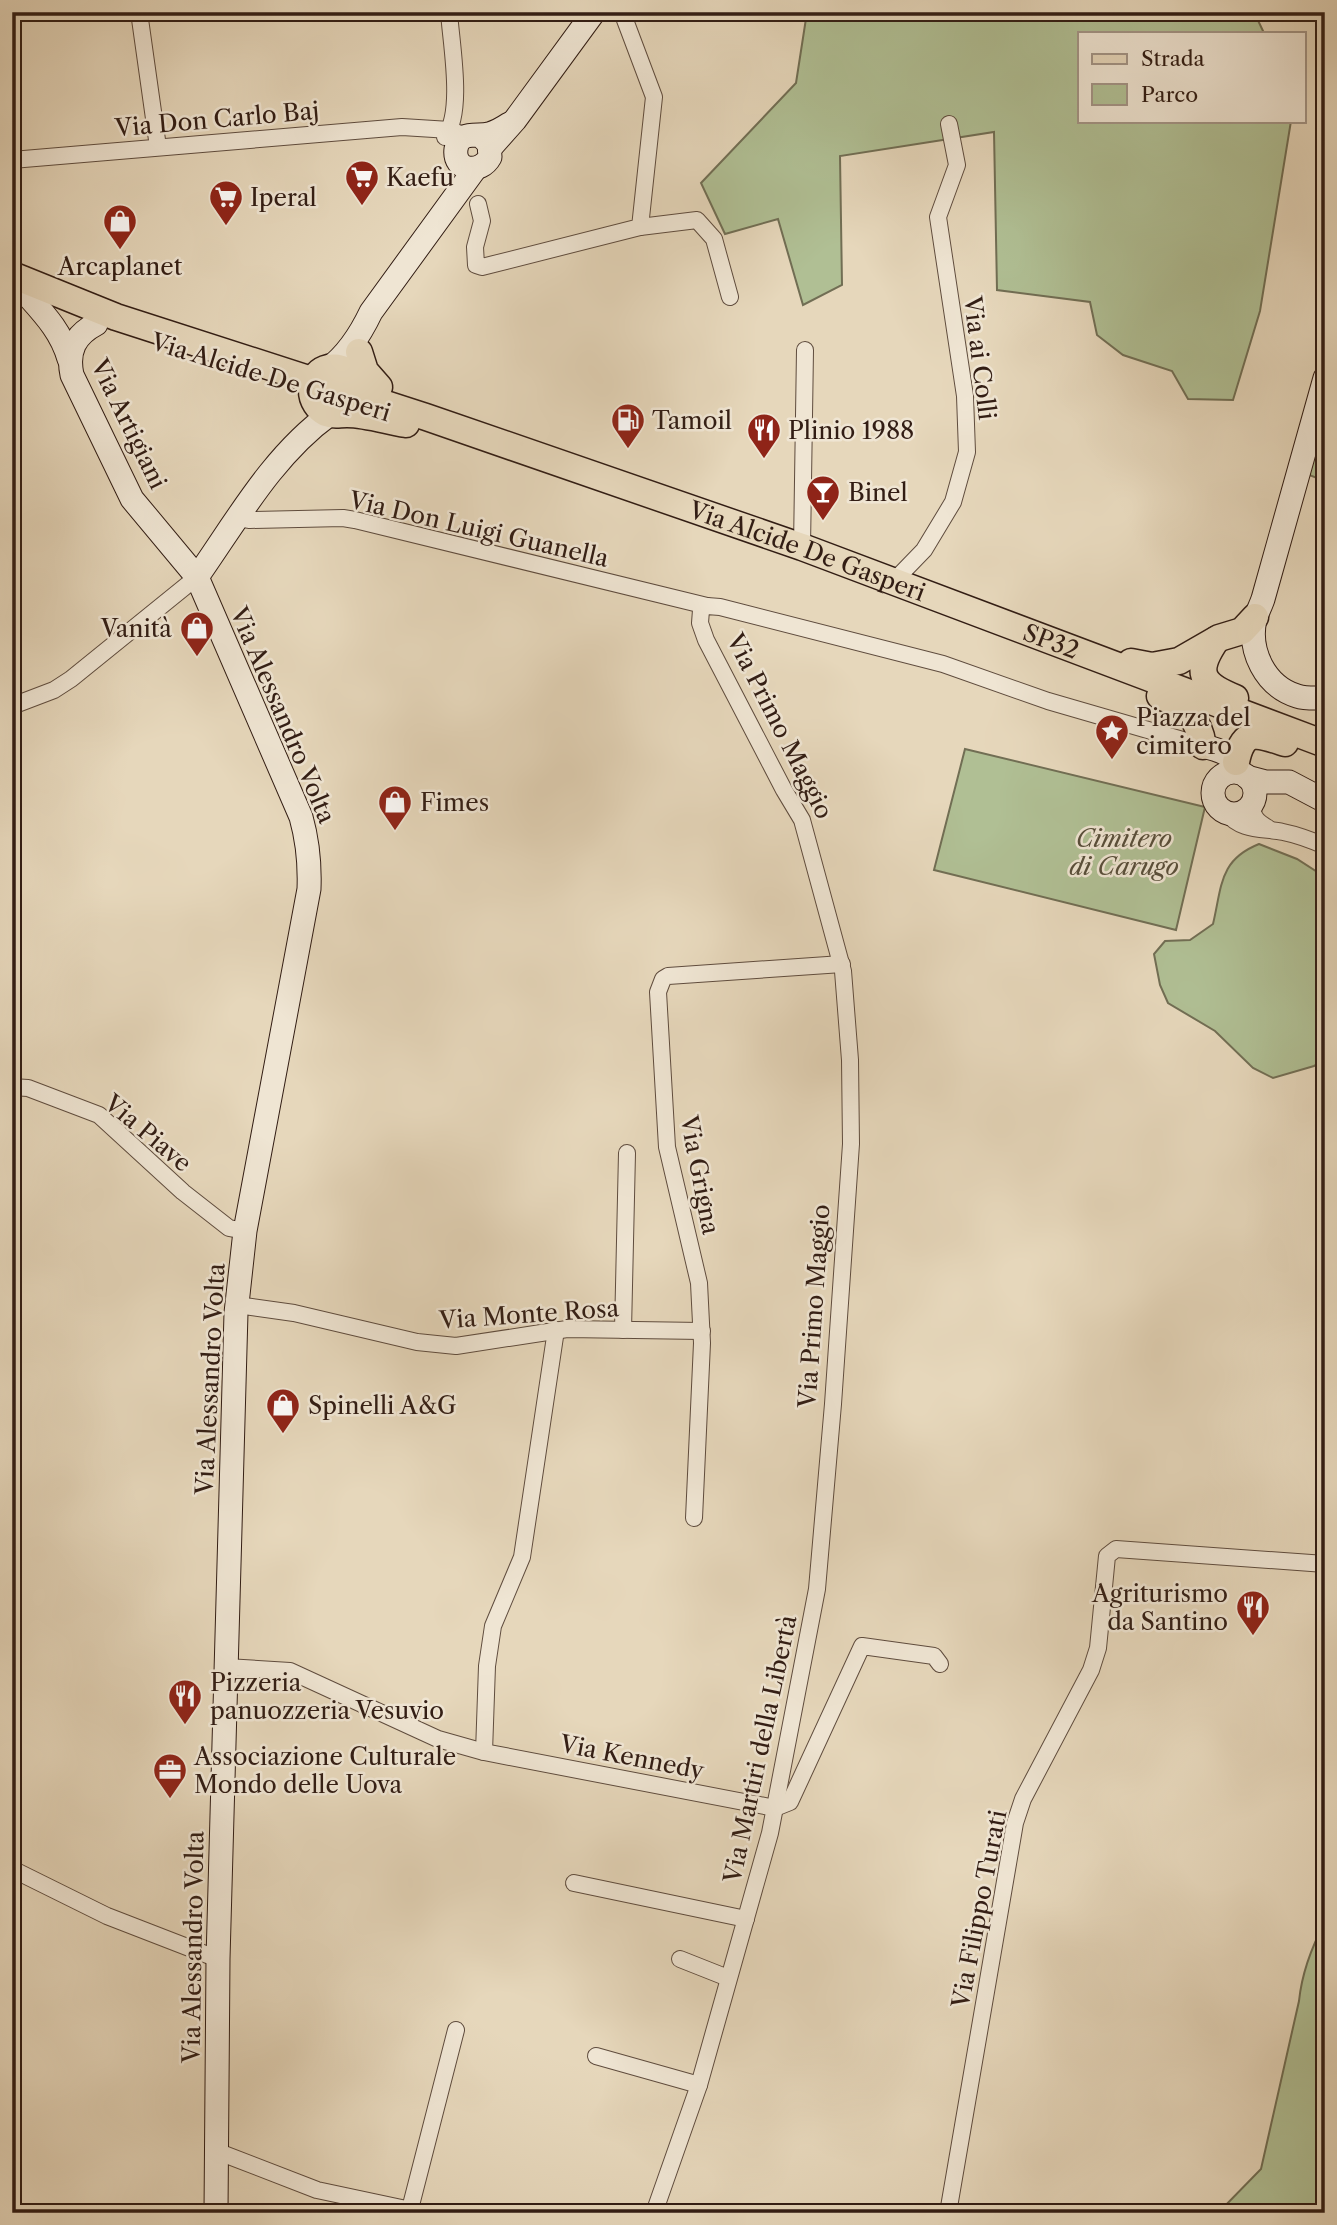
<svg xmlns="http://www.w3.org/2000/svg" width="1337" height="2225" font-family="'Libre Caslon Text',serif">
<rect width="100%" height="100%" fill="#e6d7bb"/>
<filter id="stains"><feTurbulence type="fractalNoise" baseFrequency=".00286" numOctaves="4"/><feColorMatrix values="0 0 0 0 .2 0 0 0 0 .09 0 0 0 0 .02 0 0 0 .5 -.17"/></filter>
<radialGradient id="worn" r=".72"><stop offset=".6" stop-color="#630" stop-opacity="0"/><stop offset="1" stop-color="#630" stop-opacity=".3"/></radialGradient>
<g fill="#b0bf94" stroke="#716e54" stroke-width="2">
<path d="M807,12H1254L1264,33H1080V121H1291L1260,311L1233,400L1188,399L1172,371L1123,355L1097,335L1090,302L997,290L994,132L840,156L842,285L803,305L778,219L725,234L701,183L796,83Z"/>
<path d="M1325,414V481L1309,475Z"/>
<path d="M965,749L1205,807L1176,930L934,870Z"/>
<path d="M1259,844L1297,859L1325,877V1060L1314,1066L1273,1078L1253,1068L1215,1031L1168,1003L1160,985L1154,954L1165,941L1190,940L1213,924C1222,886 1219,860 1259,844Z"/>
<path d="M1325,1922V2213H1218L1261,2169L1299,2001C1302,1972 1311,1948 1325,1922Z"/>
</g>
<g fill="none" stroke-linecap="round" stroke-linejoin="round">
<g stroke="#5f4c3e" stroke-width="18">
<g id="street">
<path d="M139,12L158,147"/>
<path d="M445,137C464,111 451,44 449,12"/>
<path d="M12,160L402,127L450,130L466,136"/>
<path d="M478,204L482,221L475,247L476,265L482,267L640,227L654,97L622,12"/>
<path d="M640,227L697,220L714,239L730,297"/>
<path d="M238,518L250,520L343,518L355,520L707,606"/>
<path d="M802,547L805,350"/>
<path d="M894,581L924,550L953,502L967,452L965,396L938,217L957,165L949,124"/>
<path d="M12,706L54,690L71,679L197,577"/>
<path d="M1253,801C1251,816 1256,821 1268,828"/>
<path d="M1227,813C1240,831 1263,828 1283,832C1298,835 1311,840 1325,846"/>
<path d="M12,1087L28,1088L99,1115L183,1192L229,1228L245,1231"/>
<path d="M237,1305L294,1313L417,1342L456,1346L567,1329L702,1331"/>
<path d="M623,1330L627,1153"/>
<path d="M694,1518L702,1343L699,1283L667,1147L658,992L663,979L668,976L842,964"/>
<path d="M226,1667L290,1671L438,1739L484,1752L775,1808L790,1802L862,1646L934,1656L940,1664"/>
<path d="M484,1752L487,1666L493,1626L522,1557L556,1330"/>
<path d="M12,1869L107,1916L218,1959"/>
<path d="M574,1883L746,1919"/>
<path d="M680,1959L728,1978"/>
<path d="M596,2056L699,2085"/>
<path d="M216,2151L317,2190L425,2213"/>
<path d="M410,2209L456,2030"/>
<path d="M654,2213L699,2085L770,1833L817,1589L833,1404L851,1144L850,1060L843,971L802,820L784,790L706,640L700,623L701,610L707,606L720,607L943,664L1048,701L1203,746"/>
<path d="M948,2213L1015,1823L1023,1799L1091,1670L1098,1648L1107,1556L1116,1549L1325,1564"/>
</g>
</g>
<g stroke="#321d14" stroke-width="25">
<g id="secondary">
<path d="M480,135L489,144L490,157C481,174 453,172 456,149C459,130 477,137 489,134C496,132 503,128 509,124"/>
<path d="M491,147L515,120L594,12"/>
<path d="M29,297C47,317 62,334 69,359"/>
<path d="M96,324C75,335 67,351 72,375L132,499L197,577L301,817C308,842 310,863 309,889L245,1231L236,1313L218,1959L216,2213"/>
<path d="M328,369C347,355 361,333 371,312L475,169"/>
<path d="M1325,378L1263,599C1261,605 1257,613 1255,619C1248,651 1265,686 1297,696C1306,699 1316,698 1325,698"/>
<path d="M197,577C237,520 273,455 330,414"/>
<path d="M1203,746C1220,750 1234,754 1238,772"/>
<circle cx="1234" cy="793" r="21"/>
<path d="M1247,777L1266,782H1289L1325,801"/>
</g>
</g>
<g stroke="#321d14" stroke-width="29">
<g id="primary">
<path id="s1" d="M12,275L116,317L426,417L802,547L1325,744"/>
<path d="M359,352L365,371L379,387"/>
<path d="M346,414C395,382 314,341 312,391C312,400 318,409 326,413C334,416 339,414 347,414C366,414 387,421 406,424"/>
<path d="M1216,640C1194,673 1201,684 1235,698"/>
<path d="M1131,662L1152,666L1179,661L1219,638L1242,631L1255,617"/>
<path d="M1160,696C1185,706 1199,718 1203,746"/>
<path d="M1236,762C1243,727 1258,734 1285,743"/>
</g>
</g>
<use href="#street" stroke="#efe5d3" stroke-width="16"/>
<use href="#secondary" stroke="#efe5d3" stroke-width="23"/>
<use href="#primary" stroke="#e6d7bb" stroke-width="26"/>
</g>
<defs>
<g id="supermarket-pin" transform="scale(1.75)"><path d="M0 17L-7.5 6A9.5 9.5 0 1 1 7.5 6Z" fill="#8f2418" stroke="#efe5d3"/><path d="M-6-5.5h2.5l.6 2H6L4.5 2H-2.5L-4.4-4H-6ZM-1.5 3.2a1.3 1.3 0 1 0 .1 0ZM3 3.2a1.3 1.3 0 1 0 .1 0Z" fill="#fff"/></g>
<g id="shop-pin" transform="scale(1.75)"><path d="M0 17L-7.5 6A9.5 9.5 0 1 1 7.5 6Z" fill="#8f2418" stroke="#efe5d3"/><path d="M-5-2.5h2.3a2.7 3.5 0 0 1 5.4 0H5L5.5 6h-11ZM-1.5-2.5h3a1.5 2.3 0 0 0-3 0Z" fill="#fff"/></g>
<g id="fuel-pin" transform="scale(1.75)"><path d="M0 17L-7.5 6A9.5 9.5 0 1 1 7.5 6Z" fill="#8f2418" stroke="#efe5d3"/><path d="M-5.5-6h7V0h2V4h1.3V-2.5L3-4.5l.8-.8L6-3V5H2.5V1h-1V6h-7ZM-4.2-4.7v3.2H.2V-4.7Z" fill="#fff"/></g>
<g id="restaurant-pin" transform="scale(1.75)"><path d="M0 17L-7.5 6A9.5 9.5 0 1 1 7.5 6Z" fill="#8f2418" stroke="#efe5d3"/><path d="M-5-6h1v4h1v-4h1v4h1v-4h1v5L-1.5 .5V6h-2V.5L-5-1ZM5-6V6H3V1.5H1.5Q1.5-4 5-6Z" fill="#fff"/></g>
<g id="bar-pin" transform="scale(1.75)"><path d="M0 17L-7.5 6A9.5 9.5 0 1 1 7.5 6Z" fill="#8f2418" stroke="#efe5d3"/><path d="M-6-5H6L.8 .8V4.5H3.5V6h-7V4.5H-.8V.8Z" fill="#fff"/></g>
<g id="sight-pin" transform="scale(1.75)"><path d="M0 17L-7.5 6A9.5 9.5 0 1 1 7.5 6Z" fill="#8f2418" stroke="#efe5d3"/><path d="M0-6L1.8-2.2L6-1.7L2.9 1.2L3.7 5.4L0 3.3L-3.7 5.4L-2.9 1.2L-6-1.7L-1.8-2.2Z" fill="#fff"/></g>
<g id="office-pin" transform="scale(1.75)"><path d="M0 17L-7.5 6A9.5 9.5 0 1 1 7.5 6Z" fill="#8f2418" stroke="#efe5d3"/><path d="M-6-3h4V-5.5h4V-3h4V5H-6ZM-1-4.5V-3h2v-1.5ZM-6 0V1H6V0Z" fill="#fff"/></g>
</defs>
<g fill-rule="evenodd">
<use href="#supermarket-pin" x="362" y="177"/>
<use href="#supermarket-pin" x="226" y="197"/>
<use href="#shop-pin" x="120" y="221"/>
<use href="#fuel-pin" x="628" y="420"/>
<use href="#restaurant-pin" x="764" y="430"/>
<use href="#bar-pin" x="823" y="492"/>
<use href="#shop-pin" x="197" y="628"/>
<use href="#sight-pin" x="1112" y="731"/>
<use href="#shop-pin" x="395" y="802"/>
<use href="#shop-pin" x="283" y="1405"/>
<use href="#restaurant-pin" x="1253" y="1607"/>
<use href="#restaurant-pin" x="185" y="1696"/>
<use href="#office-pin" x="170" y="1770"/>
</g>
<g text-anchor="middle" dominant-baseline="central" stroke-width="5" stroke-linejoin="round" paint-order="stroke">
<g font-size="24" fill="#321d14" stroke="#efe5d3">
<text transform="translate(217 119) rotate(-5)">Via Don Carlo Baj</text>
<text transform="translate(980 358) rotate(83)">Via ai Colli</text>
<text transform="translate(271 377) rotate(17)">Via Alcide De Gasperi</text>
<text transform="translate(129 424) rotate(64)">Via Artigiani</text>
<text transform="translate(479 529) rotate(13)">Via Don Luigi Guanella</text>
<text stroke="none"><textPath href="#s1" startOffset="842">Via Alcide De Gasperi</textPath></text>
<text stroke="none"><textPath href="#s1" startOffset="1102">SP32</textPath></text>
<text transform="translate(283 715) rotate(67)">Via Alessandro Volta</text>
<text transform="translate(780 726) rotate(63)">Via Primo Maggio</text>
<text transform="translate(148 1133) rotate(40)">Via Piave</text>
<text transform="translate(700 1175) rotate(79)">Via Grigna</text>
<text transform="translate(814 1306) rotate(-86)">Via Primo Maggio</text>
<text transform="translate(529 1314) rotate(-4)">Via Monte Rosa</text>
<text transform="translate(210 1379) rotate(-87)">Via Alessandro Volta</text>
<text transform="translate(760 1749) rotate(-78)">Via Martiri della Libertà</text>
<text transform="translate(632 1757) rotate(11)">Via Kennedy</text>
<text transform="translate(979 1909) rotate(-79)">Via Filippo Turati</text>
<text transform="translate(193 1947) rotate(-89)">Via Alessandro Volta</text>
</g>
<g font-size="24" fill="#321d14" stroke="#efe5d3" text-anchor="start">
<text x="386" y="177">Kaefu</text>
<text x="250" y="197">Iperal</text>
<text x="120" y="266" text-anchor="middle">Arcaplanet</text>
<text x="652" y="420">Tamoil</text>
<text x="788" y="430">Plinio 1988</text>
<text x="848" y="492">Binel</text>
<text x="172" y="628" text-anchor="end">Vanità</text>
<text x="1136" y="717">Piazza del<tspan x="1136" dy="28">cimitero</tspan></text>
<text x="420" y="802">Fimes</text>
<text x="308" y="1405">Spinelli A&amp;G</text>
<text x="1228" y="1593" text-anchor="end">Agriturismo<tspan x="1228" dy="28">da Santino</tspan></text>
<text x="210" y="1682">Pizzeria<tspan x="210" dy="28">panuozzeria Vesuvio</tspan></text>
<text x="194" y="1756">Associazione Culturale<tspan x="194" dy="28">Mondo delle Uova</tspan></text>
</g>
<g font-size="24" font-style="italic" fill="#584e3a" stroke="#efe5d3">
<text x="1124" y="838">Cimitero<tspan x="1124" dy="28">di Carugo</tspan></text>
</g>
</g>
<rect width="1337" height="2225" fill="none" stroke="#e6d7bb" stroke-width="42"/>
<rect x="14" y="14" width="1309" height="2197" fill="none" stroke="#321d14" stroke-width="3.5"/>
<rect x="21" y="21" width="1295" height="2183" fill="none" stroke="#321d14" stroke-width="2"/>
<rect x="1078" y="32" width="228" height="91" fill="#efe5d3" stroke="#a39587" stroke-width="2"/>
<rect x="1092" y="54" width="35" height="10" fill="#e6d7bb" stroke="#a39587" stroke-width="2"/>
<text x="1141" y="66" font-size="21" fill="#321d14">Strada</text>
<rect x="1092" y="84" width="35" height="21" fill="#b0bf94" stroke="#a39587" stroke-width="2"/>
<text x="1141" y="102" font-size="21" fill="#321d14">Parco</text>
<rect width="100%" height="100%" filter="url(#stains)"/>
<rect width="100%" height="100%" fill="url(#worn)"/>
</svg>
